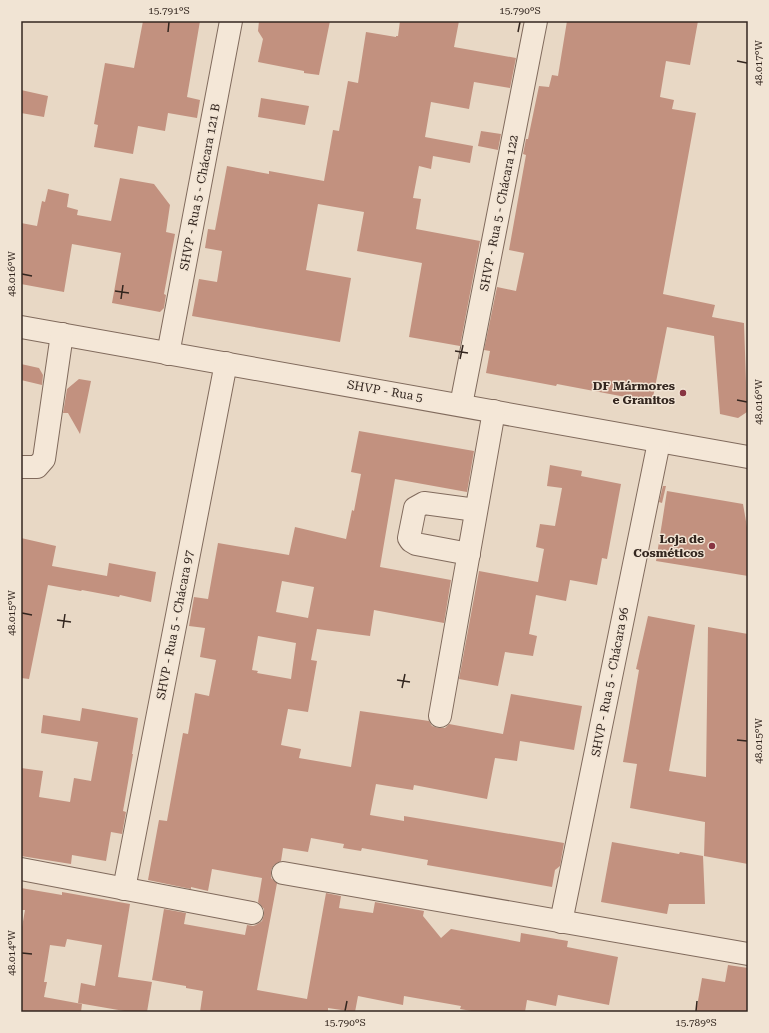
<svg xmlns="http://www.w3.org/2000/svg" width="769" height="1033" font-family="'Roboto Serif',serif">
<rect width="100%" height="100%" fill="#e8d8c5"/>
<g fill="#c2917f" fill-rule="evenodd">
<path d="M143,21H200L187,97L200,100L197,118L168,113L165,131L138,126L133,154L94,147L98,125L94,124L105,63L134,68Z"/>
<path d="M259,21H330L319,75L304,73V71L258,62L263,39L258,31Z"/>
<path d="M400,21H459L454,47L516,58L510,88L474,82L469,109L431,102L425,137L473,146L470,163L433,156L431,169L419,166L413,198L421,199L416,229L480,241L460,346L409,337L422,263L357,251L364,212L318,204L306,270L351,278L340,342L192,316L199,279L217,282L222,251L205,248L208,229L215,230L227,166L269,174V171L324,181L333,130L339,131L348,81L358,83L366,32L396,37V36H398Z"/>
<path d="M567,21H698L690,65L666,61L660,97L674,100L672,109L696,113L663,294L715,305L712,317L744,323L747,412L738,418L720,414L714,336L667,327L652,402L557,384L556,386L486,373L490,351L484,350L497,287L516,291L524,253L509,250L526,155L523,154L526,139H528L539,86L549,87L552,75L558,76Z"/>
<path d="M21,90L48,96L44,117L21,113Z"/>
<path d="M261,98L309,106L305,125L258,117Z"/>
<path d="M481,131L501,134L498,150L478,146Z"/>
<path d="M120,178L154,184L170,205L166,232L175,234L164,294L166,295L164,308L160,312L112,303L121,253L72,244L64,292L21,284V223L37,226L42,201L45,202L48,189L69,194L67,207L78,210L77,215L111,221Z"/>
<path d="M21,364L39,368L43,375L42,385L21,380Z"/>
<path d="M79,379L91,381L80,434L68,413H63L67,389Z"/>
<path d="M359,431L474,451L467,492L395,479L380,567L451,580L444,623L374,610L370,636L317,629L311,660L317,661L308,712L288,709L281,745L301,749L299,758L351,767L360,711L429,721L432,726L438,728H445L449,724L503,734L511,694L582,706L574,750L520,741L517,761L495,758L487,799L414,785L413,790L376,784L370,815L404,821V816L564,843L560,866L555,870L552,887L427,865L428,860L362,848L361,851L343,848L344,844L311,838L308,852L283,848L281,861L274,865L271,870V878L277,883L257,990L307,999L326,893L341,896L339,908L373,913L375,902L424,911L423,916L441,938L451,929L520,942L521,933L568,941L567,947L618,957L609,1005L558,995L556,1006L527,1000L525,1012H477L460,1009L461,1006L404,996L403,1005L358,996L355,1012L328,1008V1012H200L203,991L186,988V986L152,980L164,909L186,913L184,924L245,935L247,925L253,926L256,925L262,921L264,915V909L258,902L262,878L212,869L208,891L191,887V889L148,880L159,820L167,821L183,733L188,734L195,693L209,696L216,660L200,657L205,628L189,626L194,597L208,599L218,543L289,555L295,527L346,539L352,510L354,511L361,474L351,472ZM282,581L314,587L308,618L276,612ZM258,636L296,643L291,679L257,673L258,671L252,670Z"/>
<path d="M550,465L582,471L581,476L621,484L607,559L602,558L597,585L570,580L566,601L536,595L529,634L537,636L533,656L505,652L498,686L459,679L479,571L538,582L544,549L536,547L540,524L555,526L562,488L547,486Z"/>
<path d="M663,486H666L662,503L659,502Z"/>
<path d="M667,491L743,504L748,533V576L656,561Z"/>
<path d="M21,538L56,546L52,566L107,576L109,563L156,572L151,602L120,595L119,597L82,590L81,591L48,585L29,679L21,678Z"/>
<path d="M648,616L695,625L669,771L706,777L708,627L748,634V864L704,856L705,822L630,808L637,764L623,762L639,670L636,669Z"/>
<path d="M82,708L138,718L132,754H133L123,811L126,812L122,834L111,832L106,861L72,855L71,864L21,856V768L43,771L39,797L70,802L74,778L91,781L98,742L41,733L43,715L80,721Z"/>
<path d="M612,842L679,854L680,852L703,856L705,904H669L667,914L601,902Z"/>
<path d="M21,888L62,895V892L130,904L118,977L152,982L147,1012H130L78,1003L81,983L95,986L102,945L67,939L65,947L50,945L44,982H47L44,997L82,1004L81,1012H21V933L25,910H21Z"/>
<path d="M728,965L748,968V1012H696L702,978L725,982Z"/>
</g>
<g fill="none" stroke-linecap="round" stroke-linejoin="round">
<g stroke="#816b5d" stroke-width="24">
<g id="minor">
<path d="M21,327L748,457"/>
<path d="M168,354L231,21"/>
<path d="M461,405L536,21"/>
<path d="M21,467H37L44,459L62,334"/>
<path d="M469,554L416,544L411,541L409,538L415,508L424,503L476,510"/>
<path d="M440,716L494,411"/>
<path d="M21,869L252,913"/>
<path d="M283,873L748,954"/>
<path d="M124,889L226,363"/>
<path d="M561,922L659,442"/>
</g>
</g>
<use href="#minor" stroke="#f4e7d7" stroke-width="22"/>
</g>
<path fill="none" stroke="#33261f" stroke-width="1.5" d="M168,32L169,22M518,32L520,22M737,61L747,63M22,274L32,276M115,291L129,293M121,299L123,285M455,351L468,353M460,359L463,345M737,400L747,402M22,613L32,615M57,620L71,622M63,628L65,614M397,680L410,682M402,688L405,674M737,740L747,741M22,953L32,954M345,1011L347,1001M696,1011L697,1001"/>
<g fill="#883542" stroke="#f1e4d4" stroke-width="1.5">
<circle cx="683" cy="393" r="4"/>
<circle cx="712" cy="546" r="4"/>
</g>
<g text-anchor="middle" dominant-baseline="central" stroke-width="3" stroke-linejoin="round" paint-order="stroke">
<g font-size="12" fill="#33261f" stroke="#f1e4d4">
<text transform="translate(200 187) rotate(-79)">SHVP - Rua 5 - Chácara 121 B</text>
<text transform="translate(499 213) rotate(-79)">SHVP - Rua 5 - Chácara 122</text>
<text transform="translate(385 391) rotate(10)">SHVP - Rua 5</text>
<text transform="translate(175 625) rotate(-79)">SHVP - Rua 5 - Chácara 97</text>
<text transform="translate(610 682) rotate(-79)">SHVP - Rua 5 - Chácara 96</text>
</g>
<g font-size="12" font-weight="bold" fill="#33261f" stroke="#f1e4d4" text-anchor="end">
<text x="675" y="386">DF Mármores<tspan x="675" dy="14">e Granitos</tspan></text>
<text x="704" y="539">Loja de<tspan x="704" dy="14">Cosméticos</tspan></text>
</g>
</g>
<rect width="769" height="1033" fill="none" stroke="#f1e4d4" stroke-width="44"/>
<rect x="22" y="22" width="725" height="989" fill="none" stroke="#33261f" stroke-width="1.5"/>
<g font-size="10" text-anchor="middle" fill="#33261f">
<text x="169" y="14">15.791°S</text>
<text x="520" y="14">15.790°S</text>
<text transform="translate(758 63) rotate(-90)" y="4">48.017°W</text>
<text transform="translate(11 274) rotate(-90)" y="4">48.016°W</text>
<text transform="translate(758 402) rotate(-90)" y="4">48.016°W</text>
<text transform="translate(11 613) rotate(-90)" y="4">48.015°W</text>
<text transform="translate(758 741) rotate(-90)" y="4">48.015°W</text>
<text transform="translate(11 953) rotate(-90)" y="4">48.014°W</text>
<text x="345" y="1026">15.790°S</text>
<text x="696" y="1026">15.789°S</text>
</g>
</svg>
